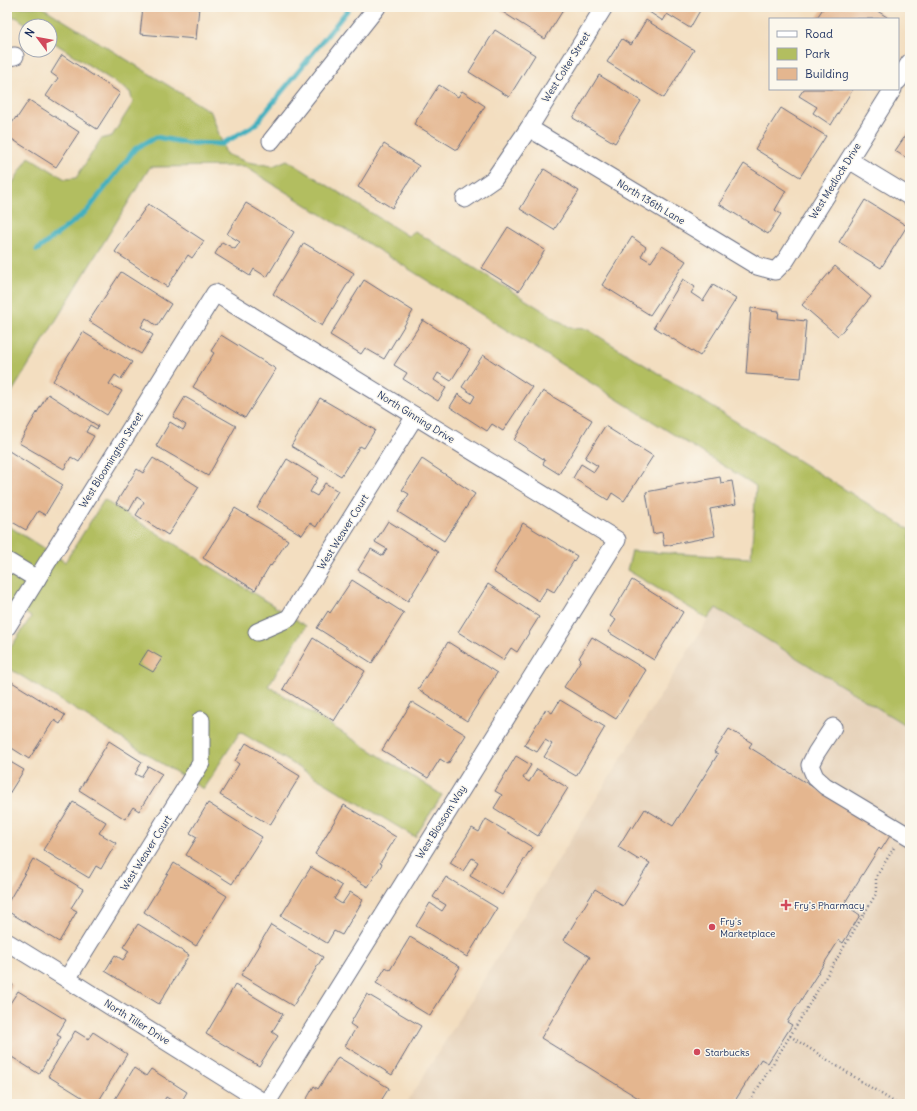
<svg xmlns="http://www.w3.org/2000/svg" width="917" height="1111" font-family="Delius,sans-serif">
<rect width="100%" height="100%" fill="#fbf7ec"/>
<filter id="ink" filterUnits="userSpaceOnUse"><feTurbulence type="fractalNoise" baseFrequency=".025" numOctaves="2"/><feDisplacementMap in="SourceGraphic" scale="8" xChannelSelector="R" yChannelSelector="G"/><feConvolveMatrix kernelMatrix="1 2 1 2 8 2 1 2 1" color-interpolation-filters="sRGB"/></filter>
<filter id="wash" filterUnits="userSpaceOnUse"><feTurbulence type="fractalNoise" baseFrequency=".012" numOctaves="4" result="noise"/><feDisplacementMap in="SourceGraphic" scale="16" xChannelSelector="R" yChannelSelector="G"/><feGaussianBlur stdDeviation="0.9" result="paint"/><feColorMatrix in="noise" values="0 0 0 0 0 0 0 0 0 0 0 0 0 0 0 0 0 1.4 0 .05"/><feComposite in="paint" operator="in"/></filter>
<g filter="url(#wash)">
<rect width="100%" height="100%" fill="#f3dec0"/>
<path fill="#e5d0b7" d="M715,608L910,728V1104H406Z"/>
<g fill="#b2be60" stroke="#66765f">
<path d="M7,7H42L211,112L226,154L247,162L273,166L287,160L408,236L415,231L571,328L587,329L910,530V728L716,608L708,619L627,570L632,551L751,558L756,486L244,166L150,167L7,400V192L29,157L65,179L76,178L101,139L112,136L133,103L130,92L50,40V26H29L16,17H7Z"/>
<path d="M104,500L306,626L268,686L442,795L415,837L240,732L203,789L7,667V653L31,617L7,601V525L65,562Z"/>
</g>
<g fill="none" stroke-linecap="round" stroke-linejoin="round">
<path stroke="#42b0bf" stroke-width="5" d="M37,250L87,211L135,149L156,137L187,143L222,144L255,125L350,7"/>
</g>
<g id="blocks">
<g fill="#e4b68f">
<path d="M143,7H199L196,39L140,34Z"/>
<path d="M504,7H565L545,39L501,11Z"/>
<path d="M644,7H702L690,28L667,14L663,21L643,8Z"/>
<path d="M824,7H871L887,17L886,19H816Z"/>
<path d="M646,20L694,50L664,98L607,62L622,39L631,45Z"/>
<path d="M495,30L535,55L509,97L469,72Z"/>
<path d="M62,55L120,93L97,129L46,96L58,78L51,73Z"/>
<path d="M599,75L641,101L615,143L573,118Z"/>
<path d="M439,85L458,97L462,91L485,106L457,150L414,124Z"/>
<path d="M804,89H853L831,125L813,113L817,107L799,96Z"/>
<path d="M29,100L79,132L56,167L7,136V131L16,117L17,118Z"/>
<path d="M781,108L826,136L800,177L755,149Z"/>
<path d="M910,129V160L895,151Z"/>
<path d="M384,144L419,166L392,208L358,187Z"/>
<path d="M744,164L786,191L775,210L781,214L768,234L719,204Z"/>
<path d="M544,169L579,191L554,230L520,209Z"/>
<path d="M865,200L907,226L881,268L839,242Z"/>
<path d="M246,203L294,232L267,277L254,269L250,276L215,254L222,242L235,249L240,242L227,234Z"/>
<path d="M148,204L204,241L192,258L188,255L167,287L115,252Z"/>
<path d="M508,227L545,250L519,291L482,268Z"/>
<path d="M632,237L646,247L641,256L651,262L662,246L686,261L650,315L602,285Z"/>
<path d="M304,243L354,273L322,326L273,294Z"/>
<path d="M835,266L871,297L838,336L802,305Z"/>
<path d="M121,272L171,304L157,326L146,318L141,327L153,335L141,354L89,321Z"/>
<path d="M683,279L695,287L691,293L703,301L713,285L736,299L700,356L654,327Z"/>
<path d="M364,280L413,311L384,359L365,348L361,354L330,335Z"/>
<path d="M751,308L779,311L778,318L806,321L801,378L746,374Z"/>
<path d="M423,320L470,350L451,381L438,373L434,380L446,388L438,401L403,379L407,373L394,365Z"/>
<path d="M83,332L132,362L121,379L115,375L109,384L122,391L107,415L53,381Z"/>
<path d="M221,335L276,369L245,418L193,387L214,353L211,351Z"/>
<path d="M483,355L532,387L503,431L492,424L487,431L450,407L458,394L471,403L475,396L462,387Z"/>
<path d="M543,391L592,420L559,474L543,464L545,460L514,440Z"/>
<path d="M48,394L98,426L97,429L90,425L86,432L94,436L79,462L71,457L64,469L19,443Z"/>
<path d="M185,397L236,426L208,476L156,446L170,422L183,430L186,425L173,417Z"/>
<path d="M320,398L375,430L364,448L360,446L341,476L291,446Z"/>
<path d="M605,426L653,456L624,501L612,493L608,500L573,478L581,464L594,472L598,466L585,458Z"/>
<path d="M9,451L63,485L45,515L38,511L26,530L7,519V454Z"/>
<path d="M153,458L199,487L168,535L136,515L144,502L137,497L129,511L116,503L137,469L143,473Z"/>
<path d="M287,459L318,478L310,492L317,496L325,483L338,491L316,527L310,523L302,535L257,508Z"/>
<path d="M422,459L475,494L444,541L398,512L409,494L402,490Z"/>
<path d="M720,477L721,483L732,481L736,504L710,509L715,536L664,546L662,532L653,534L646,492L667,488L666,487Z"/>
<path d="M235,508L288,540L271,566L270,565L255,590L203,558Z"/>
<path d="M388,521L438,552L408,601L358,570L371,549L383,556L387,549L375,542Z"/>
<path d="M523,523L577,556L554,592L547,588L539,601L493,572Z"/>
<path d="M352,580L404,613L372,663L317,628L328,611L330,613Z"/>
<path d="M632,580L683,612L654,660L608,632L616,620L610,616Z"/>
<path d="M488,584L539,617L517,652L511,648L503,660L458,632Z"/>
<path d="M592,637L646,670L616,719L564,687L581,660L579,658Z"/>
<path d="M313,638L365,671L334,721L283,689Z"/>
<path d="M448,642L497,673L467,721L418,689Z"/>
<path d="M148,650L162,658L153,672L139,664Z"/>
<path d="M7,679L65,715L60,724L54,720L29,759L7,745Z"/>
<path d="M560,700L605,727L576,776L544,757L552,744L545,740L537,752L524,745L546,709L552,713Z"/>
<path d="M412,702L466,735L448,764L440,759L428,778L382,750Z"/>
<path d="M729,729L752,743L749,747L872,824L893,831L881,850L879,848L844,904L860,915L843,943L839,940L787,1022L792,1025L768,1063L761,1059L733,1104H648L541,1038L590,957L564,940L595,889L623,906L650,863L641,858L639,860L618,847L631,826L633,828L645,809L673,826L718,754L714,752Z"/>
<path d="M109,741L142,762L135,774L141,777L148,766L162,774L139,811L133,807L125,819L79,790Z"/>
<path d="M246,743L300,776L270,825L220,795L239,764L235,761Z"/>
<path d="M516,756L531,765L523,778L529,782L537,769L568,788L538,836L494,808L502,795L495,791Z"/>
<path d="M7,760L24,770L7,797Z"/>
<path d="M73,802L106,822L99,833L116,843L101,869L96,866L89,878L43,850Z"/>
<path d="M208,803L262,837L232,884L186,855L197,837L190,833Z"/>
<path d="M344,805L396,837L380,863L382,864L368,887L315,854Z"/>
<path d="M486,819L532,847L502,895L470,876L478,862L472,858L463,871L450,863L472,828L479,832Z"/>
<path d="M33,859L83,889L71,908L77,911L59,942L7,911V904Z"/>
<path d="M174,863L227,896L196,946L144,912Z"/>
<path d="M311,867L342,886L334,899L342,904L350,892L363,900L342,935L334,931L327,943L281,916Z"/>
<path d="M446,877L497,908L467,957L416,926L430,903L442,911L446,905L433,897Z"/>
<path d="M138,924L189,955L159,1004L105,971L115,955L123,960L129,951L123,947Z"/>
<path d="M271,925L323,957L293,1006L241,975Z"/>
<path d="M410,937L460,967L430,1016L376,983L386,967L390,970Z"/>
<path d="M7,981L13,985L9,992L7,990Z"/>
<path d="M235,985L283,1014L272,1032L278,1036L259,1066L206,1034Z"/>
<path d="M18,991L66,1020L57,1035L61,1037L39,1074L7,1054V1008Z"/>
<path d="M367,994L421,1026L392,1075L345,1046L356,1028L350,1024Z"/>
<path d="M75,1031L88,1039L93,1032L127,1054L97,1104H93L48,1076Z"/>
<path d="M338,1057L389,1088L379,1104H304L314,1086L318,1089Z"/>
<path d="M134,1068L146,1076L151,1069L187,1092L180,1104H178L166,1097L162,1104H112Z"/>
</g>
</g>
</g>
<g filter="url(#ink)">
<use href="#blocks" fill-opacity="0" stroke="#676c80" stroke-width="1"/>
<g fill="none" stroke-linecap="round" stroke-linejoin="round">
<g stroke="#676c80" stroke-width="19">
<g id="minor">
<path d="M7,57L15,56"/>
<path d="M898,81L910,62"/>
<path d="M529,128L757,266L775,271L786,260L893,89"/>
<path d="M271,141L377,7"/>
<path d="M849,160L910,197"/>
<path d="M465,199L494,179L529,128L604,7"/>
<path d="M7,561L37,579"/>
<path d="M7,627L215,293L617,540L266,1104L67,979L7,942"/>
<path d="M257,632L289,618L415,416"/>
<path d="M833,727L816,753L810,765L815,777L825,786L910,837"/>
<path d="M67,979L201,763V720"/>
</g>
</g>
<g stroke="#676c80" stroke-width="2.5" stroke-dasharray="1 3" stroke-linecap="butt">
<path d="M790,1036L897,1104"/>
<path d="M748,1104L790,1036L876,894V877L895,846"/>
</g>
<use href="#minor" stroke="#fff" stroke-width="17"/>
</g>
</g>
<g fill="#d1495b" stroke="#fbf7ec" stroke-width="1.5">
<path d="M784 899h4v4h4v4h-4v4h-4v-4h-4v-4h4z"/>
<circle cx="712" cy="927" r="4"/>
<circle cx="697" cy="1052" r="4"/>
</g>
<g text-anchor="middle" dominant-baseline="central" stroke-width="3" stroke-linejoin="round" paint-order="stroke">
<g font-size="10" fill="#1b2f5e" stroke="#fbf7ec">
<text transform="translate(566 67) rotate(-58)">West Colter Street</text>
<text transform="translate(835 181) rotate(-58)">West Medlock Drive</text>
<text transform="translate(651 202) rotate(31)">North 136th Lane</text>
<text transform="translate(416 417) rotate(32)">North Ginning Drive</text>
<text transform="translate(111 460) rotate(-58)">West Bloomington Street</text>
<text transform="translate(343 532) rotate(-58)">West Weaver Court</text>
<text transform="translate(441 822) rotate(-58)">West Blossom Way</text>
<text transform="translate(146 853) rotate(-58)">West Weaver Court</text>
<text transform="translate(137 1022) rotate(32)">North Tiller Drive</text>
</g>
<g font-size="10" fill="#1b2f5e" stroke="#fbf7ec" text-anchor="start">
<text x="794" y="905">Fry's Pharmacy</text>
<text x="720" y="921">Fry's<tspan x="720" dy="12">Marketplace</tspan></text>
<text x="705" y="1052">Starbucks</text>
</g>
</g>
<rect width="917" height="1111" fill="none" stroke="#fbf7ec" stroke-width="24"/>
<rect x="769" y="18" width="130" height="72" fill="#fbf7ec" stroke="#a1a7b3"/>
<rect x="777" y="31" width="20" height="6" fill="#ffffff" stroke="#a1a7b3"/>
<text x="805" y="38" font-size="12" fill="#1b2f5e">Road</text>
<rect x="777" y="48" width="20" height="12" fill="#b2be60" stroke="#a1a7b3"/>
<text x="805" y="58" font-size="12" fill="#1b2f5e">Park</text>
<rect x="777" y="68" width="20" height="12" fill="#e4b68f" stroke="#a1a7b3"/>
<text x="805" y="78" font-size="12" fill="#1b2f5e">Building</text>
<g transform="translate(38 38) rotate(302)"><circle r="19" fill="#fbf7ec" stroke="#a1a7b3"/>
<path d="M0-3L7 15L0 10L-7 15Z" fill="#d1495b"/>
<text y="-6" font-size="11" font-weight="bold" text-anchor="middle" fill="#1b2f5e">N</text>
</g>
</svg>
